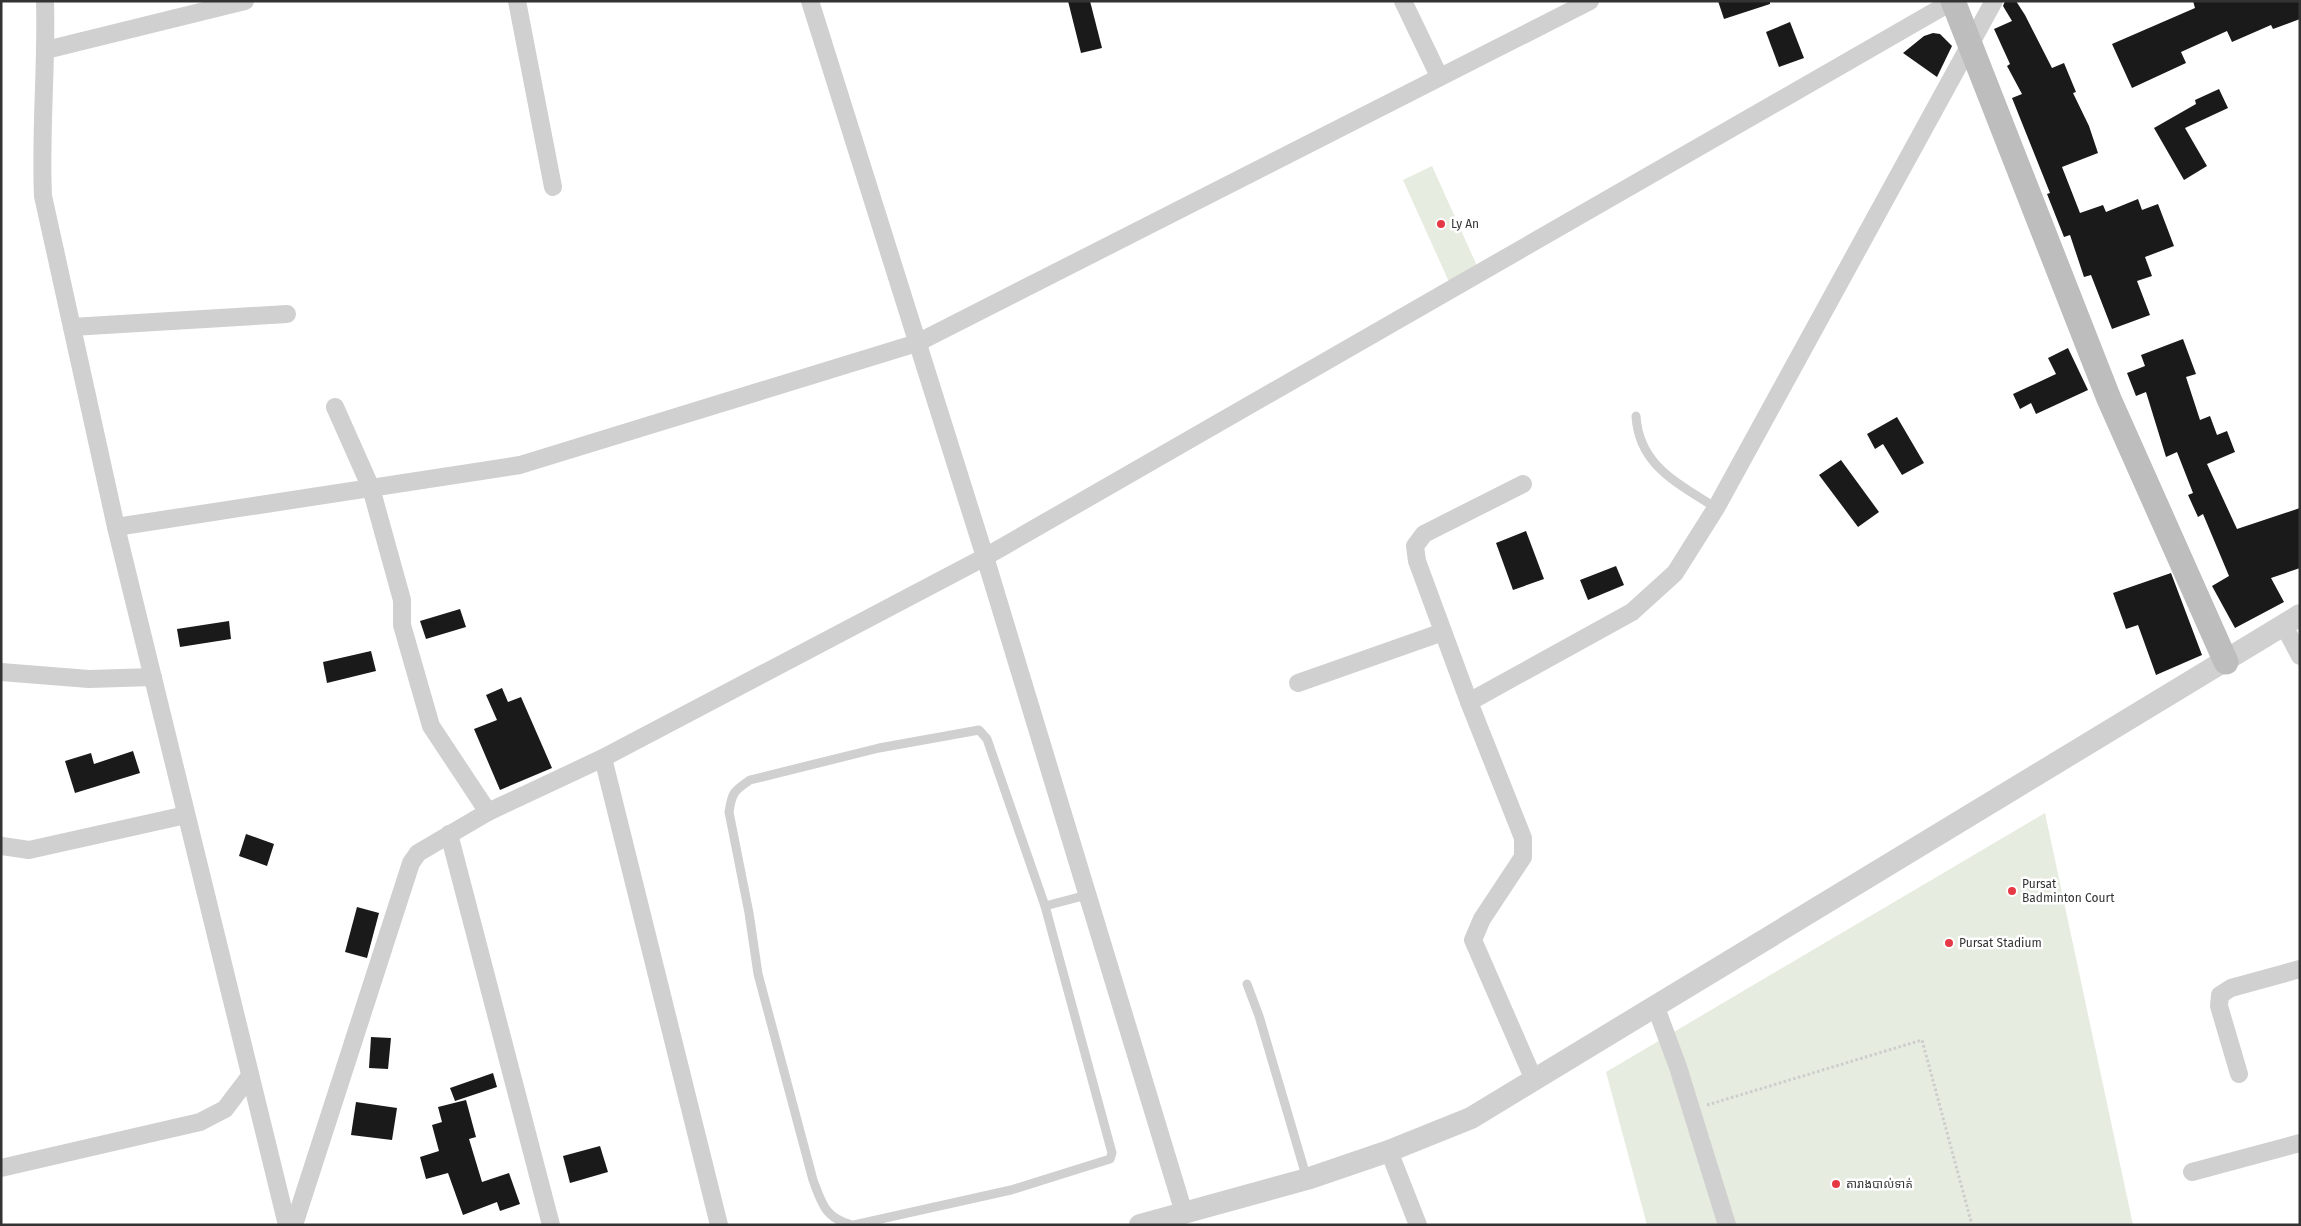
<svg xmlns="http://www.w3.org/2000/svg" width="2301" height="1226" font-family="'Fira Sans','Noto Sans Khmer',sans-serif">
<rect width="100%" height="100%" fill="#fff"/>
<g fill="#e6ecdf">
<path d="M1432,166L1478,268L1450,284L1403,180Z"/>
<path d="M2045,813L2133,1225H1647L1606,1072Z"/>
</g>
<g fill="#1a1a1a">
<path d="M1068,1H1090L1102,48L1081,53Z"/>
<path d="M1718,1H1770V4L1724,19Z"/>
<path d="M2005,1H2016L2025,15L2052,68L2064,63L2076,92L2073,93L2089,126L2098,153L2062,167L2080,213L2103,205L2106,212L2138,199L2142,210L2158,204L2174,246L2145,257L2152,276L2137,281L2150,315L2112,329L2091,275L2084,277L2070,235L2064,237L2047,194L2050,193L2012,98L2022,94L2007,66L2010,64L1994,29L2012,21L2003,6Z"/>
<path d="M2193,1H2300V19L2273,29L2271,25L2232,42L2227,31L2181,52L2186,63L2132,88L2112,44L2195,8Z"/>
<path d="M1790,22L1804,58L1779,67L1766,32Z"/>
<path d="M1933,33L1940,34L1952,46L1937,77L1903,53L1924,36Z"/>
<path d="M2219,89L2228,108L2185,128L2207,166L2184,180L2154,128L2196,104L2195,100Z"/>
<path d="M2183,339L2196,374L2186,377L2200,420L2210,416L2217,435L2227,431L2235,452L2207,464L2237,529L2300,508V568L2271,578L2284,602L2235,628L2212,586L2229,576L2203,514L2198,517L2188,495L2193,493L2177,452L2166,457L2146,392L2136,396L2127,373L2145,366L2141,355Z"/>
<path d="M2068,348L2088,390L2036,414L2031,403L2020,409L2013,394L2056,374L2048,358Z"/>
<path d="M1897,417L1924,463L1902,475L1883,444L1875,449L1867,434Z"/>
<path d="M1841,460L1879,512L1858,527L1819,475Z"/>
<path d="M1526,531L1544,579L1513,590L1496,543Z"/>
<path d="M1616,566L1624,585L1588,600L1580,580Z"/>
<path d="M2171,573L2202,655L2156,675L2138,625L2126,629L2113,593Z"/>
<path d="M460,609L466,627L426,639L420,621Z"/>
<path d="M229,621L231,639L180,647L177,629Z"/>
<path d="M371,651L376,671L327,683L323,662Z"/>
<path d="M502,688L508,702L521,697L552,768L500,790L474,729L497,720L486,695Z"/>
<path d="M133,751L140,773L75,793L65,761L91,753L94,764Z"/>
<path d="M246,834L274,844L267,866L239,856Z"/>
<path d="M357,907L379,913L367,958L345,952Z"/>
<path d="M371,1037L391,1038L388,1069L369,1068Z"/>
<path d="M493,1073L497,1087L455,1101L450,1088Z"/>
<path d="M466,1100L476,1137L469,1139L482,1182L509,1173L520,1204L500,1211L497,1202L463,1215L448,1173L426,1179L420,1157L439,1151L432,1125L442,1122L438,1107Z"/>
<path d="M356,1102L397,1108L392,1140L351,1135Z"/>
<path d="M600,1146L608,1172L570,1183L563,1156Z"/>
</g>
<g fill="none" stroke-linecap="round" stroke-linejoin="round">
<path stroke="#cdcdcd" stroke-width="3" stroke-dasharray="2.5 2.5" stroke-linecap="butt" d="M1707,1105L1922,1040L1972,1225"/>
<g stroke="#d0d0d0" stroke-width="9">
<path d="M1636,416C1639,466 1678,483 1716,508"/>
<path d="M1045,906L1087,895"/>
<path d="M1247,984L1259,1016L1307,1179"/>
<path d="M852,1225C825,1218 822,1204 813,1180L758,974L749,913L729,812C732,792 734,791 750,780L879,748L979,730L987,739L1045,906L1112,1153L1110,1159L1011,1190L854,1225"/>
</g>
<g stroke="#d0d0d0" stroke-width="18">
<path d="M45,1C47,66 40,131 43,196L116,527L287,1225"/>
<path d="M517,1L553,187"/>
<path d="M810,1L985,557L1184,1213"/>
<path d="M1403,1L1439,76"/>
<path d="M46,50L245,1"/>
<path d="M72,327L287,314"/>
<path d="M335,407L371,488L402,600V625L431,726L488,812"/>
<path d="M1523,484L1424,534L1415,546L1417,561L1469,702L1523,838V857L1482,919L1473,940L1534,1080"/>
<path d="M116,527L520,465L917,343L1590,1"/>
<path d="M2284,626L2300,656"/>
<path d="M1,672L89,679L153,677"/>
<path d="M1298,683L1443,632"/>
<path d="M1469,702L1632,612L1675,573L1716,508L1994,1"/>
<path d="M603,758L719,1225"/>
<path d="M449,834L551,1225"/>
<path d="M2,846L29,850L186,815"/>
<path d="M1655,1005L1678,1067L1727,1225"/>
<path d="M2239,1074L2219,1006L2220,995L2231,988L2300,969"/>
<path d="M1389,1151L1418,1225"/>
<path d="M1,1168L200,1122L225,1109L250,1076"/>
<path d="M2192,1172L2300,1143"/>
<path d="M294,1225L411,863L418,853L488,812L603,758L985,557L1953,1"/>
</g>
<path stroke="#d0d0d0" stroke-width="22" d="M1140,1225L1307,1179L1389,1151L1471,1118L2300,615"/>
<path stroke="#bdbdbd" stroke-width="25" d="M1953,1L2109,399L2226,662"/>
</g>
<g fill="#e63946" stroke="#fff" stroke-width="2">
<circle cx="1441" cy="224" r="5"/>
<circle cx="2012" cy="891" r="5"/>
<circle cx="1949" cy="943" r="5"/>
<circle cx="1836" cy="1184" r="5"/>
</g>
<g text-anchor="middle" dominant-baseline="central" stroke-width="5" stroke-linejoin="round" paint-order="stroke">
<g font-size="12" fill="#333" stroke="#fff" text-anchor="start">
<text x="1451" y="224">Ly An</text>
<text x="2022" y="884">Pursat<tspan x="2022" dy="14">Badminton Court</tspan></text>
<text x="1959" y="943">Pursat Stadium</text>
<text x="1846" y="1184">តារាងបាល់ទាត់</text>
</g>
</g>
<rect width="2301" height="1226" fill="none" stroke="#333333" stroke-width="5"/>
</svg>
